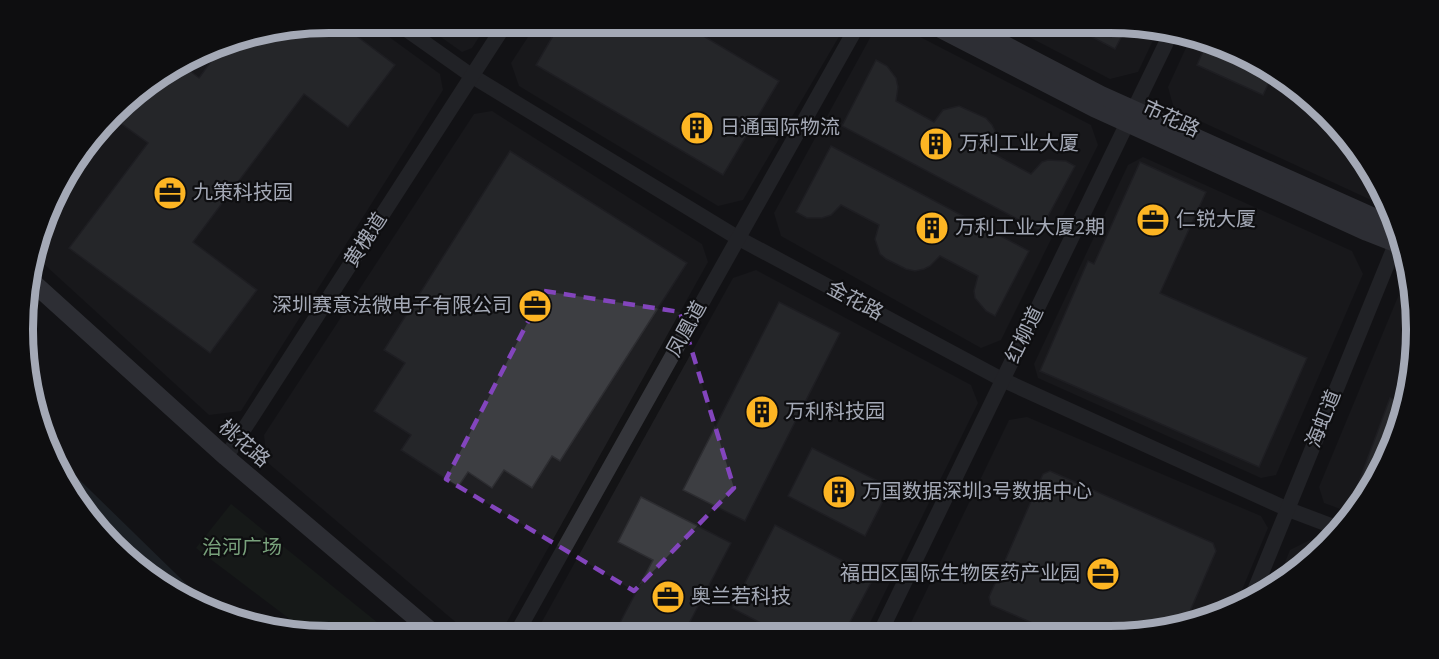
<svg xmlns="http://www.w3.org/2000/svg" width="1439" height="659" font-family="'Source Sans 3','Noto Sans SC',sans-serif">
<rect width="100%" height="100%" fill="#131315"/>
<g fill="#1f1f22">
<path d="M330,23H370L440,74L443,90L241,411L209,415L34,255L64,176L127,98L230,39Z"/>
<path d="M421,23H488L472,48L462,52Z"/>
<path d="M537,23H847L743,200L718,206L519,86L511,63Z"/>
<path d="M1002,23H1110L1157,32L1138,72L1110,79Z"/>
<path d="M895,24L1091,125L1098,145L1001,340L981,348L781,236L774,213L876,27Z"/>
<path d="M1190,39L1227,46L1326,112L1388,204L1384,206L1174,109L1168,87Z"/>
<path d="M492,111L702,244L708,262L499,636H472L267,462L264,435L474,114Z"/>
<path d="M1143,157L1352,251L1363,274L1276,475L1261,478L1038,378L1034,364L1128,165Z"/>
<path d="M756,270L971,385L978,403L864,635L534,636L733,278Z"/>
<path d="M1407,284L1416,329L1393,447L1354,514L1324,503L1319,487L1402,287Z"/>
<path d="M1027,417L1261,516L1268,528L1234,609L1227,613L1150,634L905,635L1009,420Z"/>
<path d="M1310,540L1324,545L1297,573L1276,585L1290,550Z"/>
</g>
<path fill="#1b231c" d="M231,504L394,636H329L307,632L196,548Z"/>
<path fill="#283239" d="M52,453L217,614L212,613L127,560L63,483Z"/>
<g fill="#3d3e42" stroke="#2d2d31" stroke-width="1.5">
<path d="M330,22H338L395,65L348,127L304,94L193,242L257,290L210,353L69,248L148,143L119,122L144,89L184,66L199,78L226,41L230,39Z"/>
<path d="M561,22H680L779,81L723,175L536,65Z"/>
<path d="M1064,22H1110L1127,26L1115,49Z"/>
<path d="M1207,42L1227,46L1272,76L1263,95L1197,65Z"/>
<path d="M876,60L887,66L896,78L898,87L896,101L934,122L943,110L959,106L986,118L992,125L996,133L997,140L994,154L1031,174L1042,162L1048,160L1066,161L1075,166L1040,231L842,126Z"/>
<path d="M831,146L1029,251L995,316L986,311L975,298L974,291L978,276L940,256L930,266L924,269L915,271L906,269L886,259L880,254L875,239L879,225L841,205L831,215L822,218H807L796,212Z"/>
<path d="M510,151L687,263L560,461L552,456L532,488L504,470L492,488L468,472L458,487L401,450L411,435L374,411L405,363L384,350Z"/>
<path d="M1140,162L1206,192L1160,293L1307,358L1259,467L1040,371L1088,261L1094,264Z"/>
<path d="M779,302L840,333L745,521L683,490Z"/>
<path d="M1390,398L1402,403L1393,447L1363,498L1354,495Z"/>
<path d="M812,448L890,487L865,536L788,496Z"/>
<path d="M1050,471L1213,543L1216,551L1184,625L1150,634H1058L991,605L989,597L1043,474Z"/>
<path d="M641,497L731,543L683,635L613,636L653,560L618,542Z"/>
<path d="M775,525L874,577L843,635H784L732,608Z"/>
</g>
<g fill="none" stroke-linecap="round" stroke-linejoin="round">
<g stroke="#34353a" stroke-width="15">
<path d="M397,23L472,76L738,238L1003,380L1287,509L1340,529"/>
<path d="M226,457L506,23"/>
<path d="M1251,599L1398,238"/>
<path d="M879,635L1170,35"/>
<path d="M515,636L859,23"/>
</g>
<g stroke="#4f5159" stroke-width="18">
<path d="M929,23L1094,108L1367,232L1400,245"/>
<path d="M963,23L1101,95L1396,227"/>
<path d="M28,278L226,457L437,636"/>
</g>
</g>
<path d="M0 0H1439V659H0ZM544,291L680,312L734,488L634,591L446,479Z" fill="#131315" fill-opacity=".55" fill-rule="evenodd"/>
<path fill="none" stroke="#8345bd" stroke-width="4.5" stroke-dasharray="12 8" stroke-linejoin="round" d="M544,291L680,312L734,488L634,591L446,479Z"/>
<defs>
<g id="building-disc" transform="scale(1.725)"><circle r="9.5" fill="#fdb523" stroke="#0e0e10"/><path d="M-4-6H4V6H1V3H-1V6H-4ZM-2.5-4.3h1.7v1.8h-1.7ZM.8-4.3h1.7v1.8H.8ZM-2.5-1h1.7V.8h-1.7ZM.8-1h1.7V.8H.8Z" fill="#111"/></g>
<g id="office-disc" transform="scale(1.725)"><circle r="9.5" fill="#fdb523" stroke="#0e0e10"/><path d="M-6-3h4V-5.5h4V-3h4V5H-6ZM-1-4.5V-3h2v-1.5ZM-6 0V1H6V0Z" fill="#111"/></g>
</defs>
<g fill-rule="evenodd">
<use href="#building-disc" x="697" y="128"/>
<use href="#building-disc" x="936" y="144"/>
<use href="#office-disc" x="170" y="193"/>
<use href="#office-disc" x="1153" y="220"/>
<use href="#building-disc" x="932" y="228"/>
<use href="#office-disc" x="535" y="306"/>
<use href="#building-disc" x="762" y="412"/>
<use href="#building-disc" x="839" y="492"/>
<use href="#office-disc" x="1103" y="574"/>
<use href="#office-disc" x="668" y="597"/>
</g>
<g text-anchor="middle" dominant-baseline="central" stroke-width="4.5" stroke-linejoin="round" paint-order="stroke">
<g font-size="20" fill="#a4a9b6" stroke="#0e0e10">
<text transform="translate(1171 119) rotate(25)">市花路</text>
<text transform="translate(366 240) rotate(-57)">黄槐道</text>
<text transform="translate(855 301) rotate(28)">金花路</text>
<text transform="translate(687 329) rotate(-61)">凤凰道</text>
<text transform="translate(1025 335) rotate(-64)">红柳道</text>
<text transform="translate(1324 419) rotate(-68)">海虹道</text>
<text transform="translate(244 444) rotate(41)">桃花路</text>
</g>
<g font-size="20" fill="#a4a9b6" stroke="#0e0e10" text-anchor="start">
<text x="720" y="128">日通国际物流</text>
<text x="959" y="144">万利工业大厦</text>
<text x="193" y="193">九策科技园</text>
<text x="1176" y="220">仁锐大厦</text>
<text x="955" y="228">万利工业大厦2期</text>
<text x="512" y="306" text-anchor="end">深圳赛意法微电子有限公司</text>
<text x="785" y="412">万利科技园</text>
<text x="862" y="492">万国数据深圳3号数据中心</text>
<text x="1080" y="574" text-anchor="end">福田区国际生物医药产业园</text>
<text x="691" y="597">奥兰若科技</text>
</g>
<g font-size="20" fill="#79a27c" stroke="#0e0e10">
<text x="242" y="548">治河广场</text>
</g>
</g>
<path d="M0 0H1439V659H0ZM329 33H1110A296 296 0 0 1 1406 329V330A296 296 0 0 1 1110 626H329A296 296 0 0 1 33 330V329A296 296 0 0 1 329 33Z" fill="#0e0e10" fill-rule="evenodd"/>
<path fill="none" stroke="#a4a9b6" stroke-width="8" d="M329 33H1110A296 296 0 0 1 1406 329V330A296 296 0 0 1 1110 626H329A296 296 0 0 1 33 330V329A296 296 0 0 1 329 33Z"/>
</svg>
